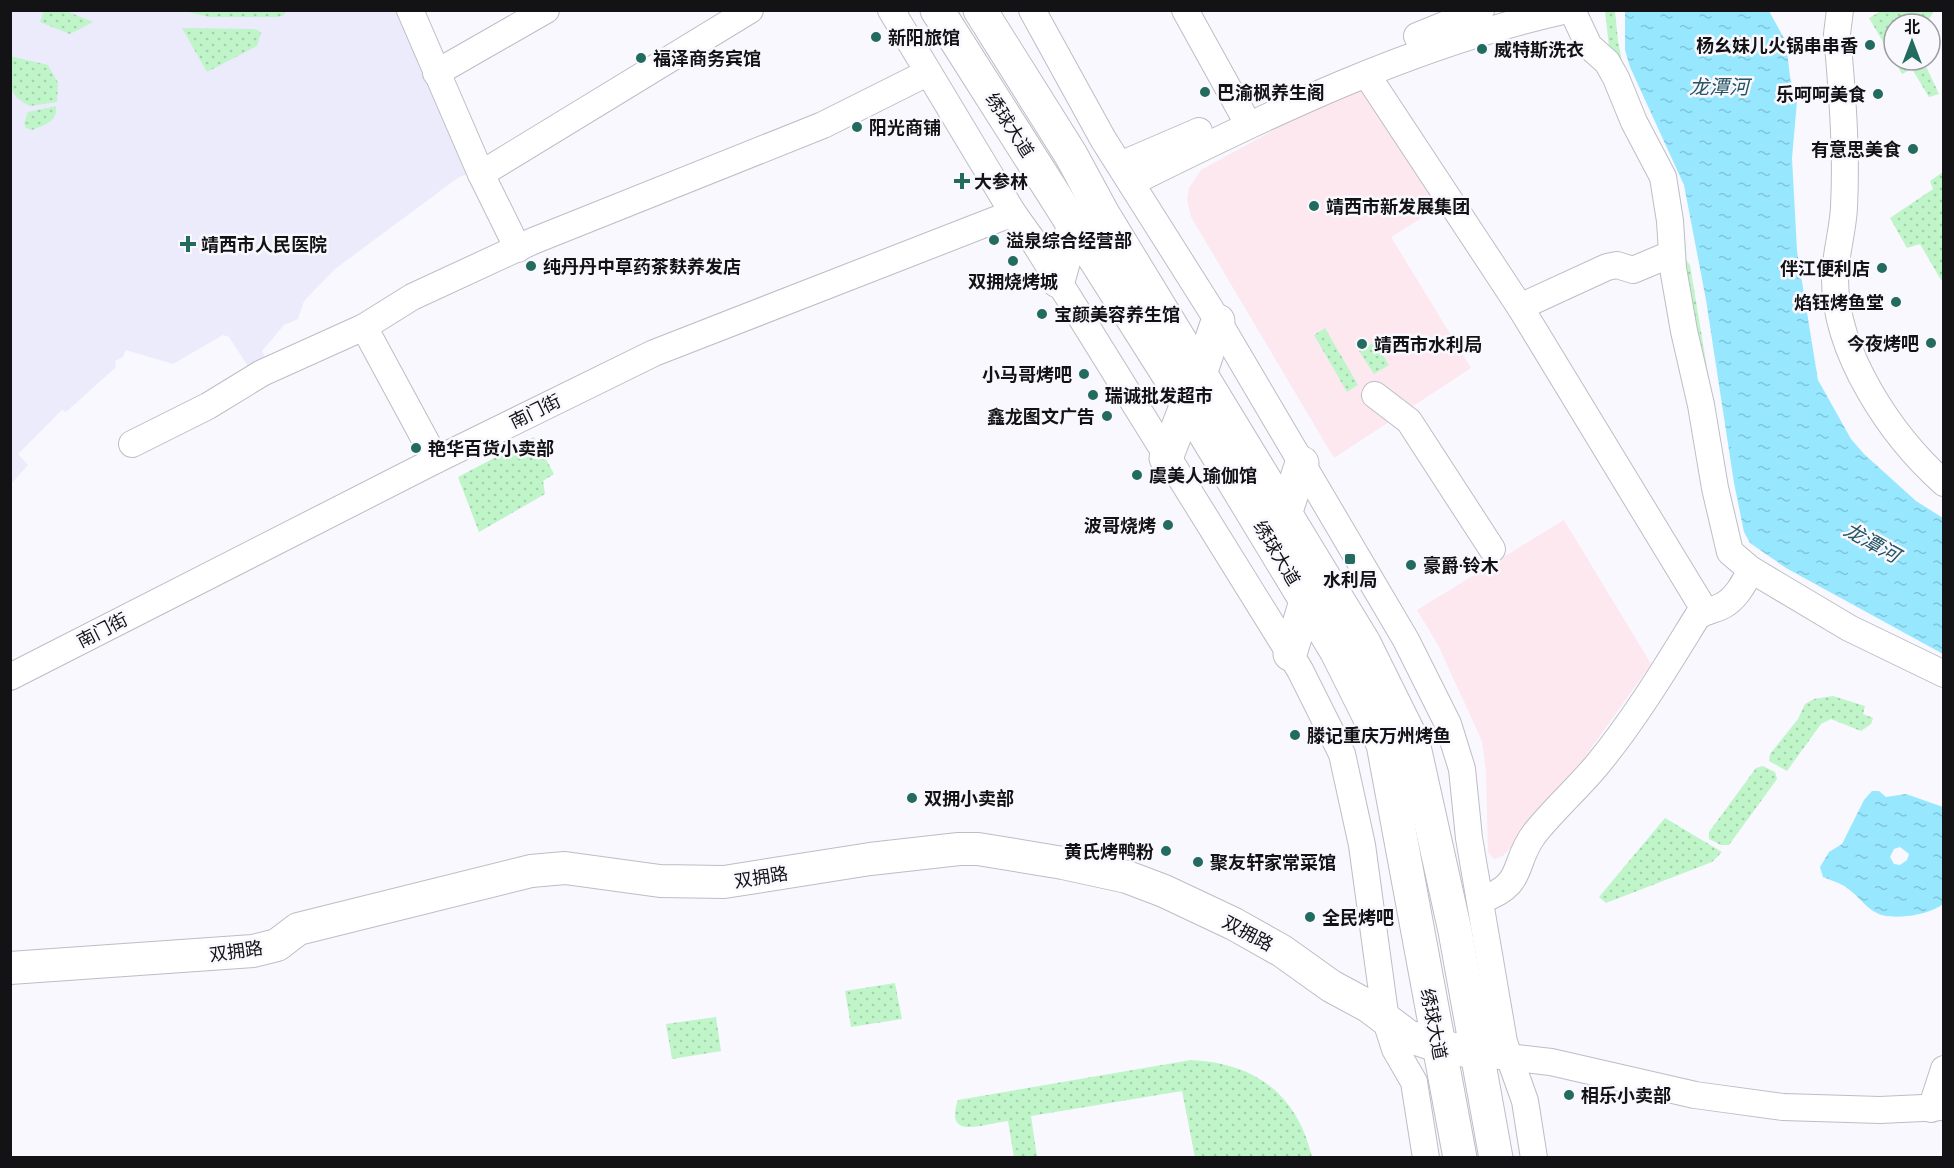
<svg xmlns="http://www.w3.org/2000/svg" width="1954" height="1168" font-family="'Asap Condensed','Noto Sans SC',sans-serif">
<defs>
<pattern id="grass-dots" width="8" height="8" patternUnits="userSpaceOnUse" patternTransform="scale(1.5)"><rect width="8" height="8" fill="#bff5c9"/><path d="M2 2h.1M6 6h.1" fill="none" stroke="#a3d1ac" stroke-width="1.8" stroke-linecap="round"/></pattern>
<pattern id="water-ripples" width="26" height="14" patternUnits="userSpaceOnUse" patternTransform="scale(1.5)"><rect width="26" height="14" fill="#97e7ff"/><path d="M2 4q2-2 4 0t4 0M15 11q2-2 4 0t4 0" fill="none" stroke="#81c5da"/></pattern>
</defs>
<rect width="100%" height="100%" fill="#f8f8fe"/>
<g fill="#fde8ef">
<path d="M1357,90L1363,91L1444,204L1391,237L1471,368L1334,458L1191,217L1187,200L1189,188L1201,170L1303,114Z"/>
<path d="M1564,520L1651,664L1582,761L1513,845L1503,856L1494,859L1488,852L1486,772L1482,741L1438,645L1417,610Z"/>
</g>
<path fill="#ebebfc" d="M10,11H402L470,174L459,177L335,269L304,301L298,319L284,325L262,351L268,363L251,371L229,337L223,335L173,364L126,350L123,357L115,361L116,367L66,412L62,410L18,454L28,465L11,484Z"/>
<g fill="url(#grass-dots)">
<path d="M44,10L66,11L93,22L70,34L40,22Z"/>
<path d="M184,11L286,10V11L284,15L278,17H209Z"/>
<path d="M1605,11H1615L1618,41L1624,71L1678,189L1686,249L1682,250L1610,56Z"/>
<path d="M1881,11H1934L1926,24H1894V60H1923L1939,94L1929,97L1912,69L1902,74L1869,18Z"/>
<path d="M182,28L256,29L261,33L257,46L207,72Z"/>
<path d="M10,56L48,65L58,83L57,102L30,106C5,94 10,80 10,56Z"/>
<path d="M56,106C58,122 44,125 32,130L26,128L24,123L28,112Z"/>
<path d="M1943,172L1944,279L1941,280L1920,244L1907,248L1890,218L1933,189L1930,181Z"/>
<path d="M1681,259L1686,260L1690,265L1712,398Z"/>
<path d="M1325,328L1358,385L1347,392L1314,335Z"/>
<path d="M1375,342L1389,365L1374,374L1359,351Z"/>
<path d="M534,437L554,474L543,481L545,494L479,532L458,477Z"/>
<path d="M1833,696L1865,706L1863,714L1873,718L1871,724L1861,731L1831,719L1821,724L1787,771L1769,761L1770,754L1798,719L1805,704L1814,699Z"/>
<path d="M1763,766L1775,772L1777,779L1729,845H1721L1709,839V832L1756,768Z"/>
<path d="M1665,818L1722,852L1712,862L1606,903L1599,897Z"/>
<path d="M895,983L902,1019L851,1027L845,991Z"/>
<path d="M716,1017L721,1051L672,1059L666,1024Z"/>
<path d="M1191,1060C1255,1063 1297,1094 1312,1157H1195L1182,1091L1031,1116L1037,1157H1014L1008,1121C982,1124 944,1141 958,1100Z"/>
</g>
<g fill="url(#water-ripples)" fill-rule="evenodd">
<path d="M1625,11H1769L1786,42L1790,77L1797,101L1792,158L1797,251L1818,380L1851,439L1864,454L1916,501L1943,518V654L1786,568L1750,543L1744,532L1734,483L1706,300L1684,185L1630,67L1625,50Z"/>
<path d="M1872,791H1879L1886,797L1906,794L1943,807L1944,903C1932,915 1891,921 1877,913C1866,908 1861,899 1852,892C1844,884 1833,881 1823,877L1820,867L1829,852L1842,844L1864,800ZM1900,847L1909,854L1907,860L1900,865L1894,864L1890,857L1894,849Z"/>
</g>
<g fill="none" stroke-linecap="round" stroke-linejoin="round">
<g stroke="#bdbdc6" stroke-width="28">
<g id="minor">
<path d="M410,10L481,174L518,249"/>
<path d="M891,10L1013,213L1036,245L1300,670L1342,754L1362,845L1386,1021L1395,1049L1414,1082L1426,1158"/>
<path d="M1032,10L1103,139L1218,321L1406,640L1448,724L1462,769L1469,838L1504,1042L1525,1101L1534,1158"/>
<path d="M1185,10L1242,113"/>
<path d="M1572,10L1589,46L1607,62L1616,78L1634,122L1663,177L1670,221L1673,268L1684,331L1701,405L1715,488L1730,552L1750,569L1849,628L1944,674"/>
<path d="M1840,10L1837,34C1842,90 1847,151 1844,207C1843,231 1835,255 1835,279C1835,353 1891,436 1944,483"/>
<path d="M1417,36L1481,10"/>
<path d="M436,73L546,10"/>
<path d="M1367,75L1520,307L1705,611"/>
<path d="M1120,165L1199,131"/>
<path d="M481,174L750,10"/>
<path d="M1131,183C1271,113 1414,44 1567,10"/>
<path d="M1520,307L1607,267L1617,265L1633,270L1671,254"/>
<path d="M364,327L436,460"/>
<path d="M1375,395L1409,421L1492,549"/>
<path d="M132,444L208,406L262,373L364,327L412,297L533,241L823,125L927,73"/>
<path d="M10,677L436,460L654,353L1013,213"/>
<path d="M1481,900C1527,884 1511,864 1535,833C1554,809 1578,788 1597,765C1635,719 1666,667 1697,617C1705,611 1711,611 1720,607C1734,601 1745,584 1750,569"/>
<path d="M1492,1055L1551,1062L1695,1095L1783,1107L1880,1110L1944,1107"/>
<path d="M1931,1109L1944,1069"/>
</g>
</g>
<g stroke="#bdbdc6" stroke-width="34">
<path id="tertiary" d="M10,968L253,951L277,945L298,929L531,871L565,868L660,881L724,882L870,859L959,849H978L1063,863L1127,877L1164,891L1234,924L1282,951L1331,986L1368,1006L1408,1036L1438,1046L1477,1053"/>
</g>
<g stroke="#bdbdc6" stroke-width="35">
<g id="primary">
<path d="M937,10L1187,404L1337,652L1383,744L1460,1158"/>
<path d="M980,10L1071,155L1103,214L1364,643L1413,742L1455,931L1496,1158"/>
<path d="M1058,281L1074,224"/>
<path d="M1200,374L1218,321"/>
<path d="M1166,458L1187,404"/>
<path d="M1285,514L1302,463"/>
<path d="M1290,654L1306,601"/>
</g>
</g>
<use href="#minor" stroke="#fff" stroke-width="26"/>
<use href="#tertiary" stroke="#fff" stroke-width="32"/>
<use href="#primary" stroke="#fff" stroke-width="33"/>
</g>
<g fill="#236a5f" stroke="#f8f8fe" stroke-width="2">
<circle cx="876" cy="37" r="6"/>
<circle cx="1870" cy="45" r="6"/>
<circle cx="1482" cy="49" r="6"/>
<circle cx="641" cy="58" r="6"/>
<circle cx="1205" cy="92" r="6"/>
<circle cx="1878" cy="94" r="6"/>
<circle cx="857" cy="127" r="6"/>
<circle cx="1913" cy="149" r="6"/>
<path d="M959 172h6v6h6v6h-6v6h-6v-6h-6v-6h6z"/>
<circle cx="1314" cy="206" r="6"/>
<circle cx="994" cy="240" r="6"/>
<path d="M185 235h6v6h6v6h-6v6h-6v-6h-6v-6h6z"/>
<circle cx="1013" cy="261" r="6"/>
<circle cx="531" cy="266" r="6"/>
<circle cx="1882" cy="268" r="6"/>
<circle cx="1896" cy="302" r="6"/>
<circle cx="1042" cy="314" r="6"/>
<circle cx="1931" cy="343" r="6"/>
<circle cx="1362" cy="344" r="6"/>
<circle cx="1084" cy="374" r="6"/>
<circle cx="1093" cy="395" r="6"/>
<circle cx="1107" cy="416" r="6"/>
<circle cx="416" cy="448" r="6"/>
<circle cx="1137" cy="475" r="6"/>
<circle cx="1168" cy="525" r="6"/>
<rect x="1344" y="553" width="12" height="12" rx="3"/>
<circle cx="1411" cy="565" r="6"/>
<circle cx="1295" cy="735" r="6"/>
<circle cx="912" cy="798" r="6"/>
<circle cx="1166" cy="851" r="6"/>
<circle cx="1198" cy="862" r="6"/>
<circle cx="1310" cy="917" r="6"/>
<circle cx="1569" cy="1095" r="6"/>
</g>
<g text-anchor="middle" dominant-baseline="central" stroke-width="5" stroke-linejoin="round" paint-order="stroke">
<g font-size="18" font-weight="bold" fill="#131316" stroke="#f8f8fe" text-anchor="start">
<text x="888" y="37">新阳旅馆</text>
<text x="1858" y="45" text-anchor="end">杨幺妹儿火锅串串香</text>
<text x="1494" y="49">威特斯洗衣</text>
<text x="653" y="58">福泽商务宾馆</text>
<text x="1217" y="92">巴渝枫养生阁</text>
<text x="1866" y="94" text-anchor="end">乐呵呵美食</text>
<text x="869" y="127">阳光商铺</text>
<text x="1901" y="149" text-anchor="end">有意思美食</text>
<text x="974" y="181">大参林</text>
<text x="1326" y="206">靖西市新发展集团</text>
<text x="1006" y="240">溢泉综合经营部</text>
<text x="201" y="244">靖西市人民医院</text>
<text x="543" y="266">纯丹丹中草药茶麸养发店</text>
<text x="1870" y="268" text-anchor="end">伴江便利店</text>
<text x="1013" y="281" text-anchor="middle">双拥烧烤城</text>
<text x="1884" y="302" text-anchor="end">焰钰烤鱼堂</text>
<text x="1054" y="314">宝颜美容养生馆</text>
<text x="1919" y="343" text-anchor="end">今夜烤吧</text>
<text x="1374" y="344">靖西市水利局</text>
<text x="1072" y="374" text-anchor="end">小马哥烤吧</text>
<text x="1105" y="395">瑞诚批发超市</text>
<text x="1095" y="416" text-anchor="end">鑫龙图文广告</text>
<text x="428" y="448">艳华百货小卖部</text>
<text x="1149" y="475">虞美人瑜伽馆</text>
<text x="1156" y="525" text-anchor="end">波哥烧烤</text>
<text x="1423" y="565">豪爵·铃木</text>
<text x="1350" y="579" text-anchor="middle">水利局</text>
<text x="1307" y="735">滕记重庆万州烤鱼</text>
<text x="924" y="798">双拥小卖部</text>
<text x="1154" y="851" text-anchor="end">黄氏烤鸭粉</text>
<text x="1210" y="862">聚友轩家常菜馆</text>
<text x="1322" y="917">全民烤吧</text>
<text x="1581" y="1095">相乐小卖部</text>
</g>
<g font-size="18" fill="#131316" stroke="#f8f8fe">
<text transform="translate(1010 125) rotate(57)">绣球大道</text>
<text transform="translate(535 411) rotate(-26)">南门街</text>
<text transform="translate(1277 553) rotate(59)">绣球大道</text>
<text transform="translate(102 630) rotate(-27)">南门街</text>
<text transform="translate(761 877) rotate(-9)">双拥路</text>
<text transform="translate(1248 933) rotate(28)">双拥路</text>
<text transform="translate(236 951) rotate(-8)">双拥路</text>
<text transform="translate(1434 1024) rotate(79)">绣球大道</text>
</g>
<g font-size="20" font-style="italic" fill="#275562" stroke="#f8f8fe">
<text x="1719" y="86">龙潭河</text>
<text transform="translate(1872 542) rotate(29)">龙潭河</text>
</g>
</g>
<rect width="1954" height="1168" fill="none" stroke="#131316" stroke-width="24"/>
<g transform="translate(1912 42)"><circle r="28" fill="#f8f8fe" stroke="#9c9ca1" stroke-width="1.5"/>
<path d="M0-4.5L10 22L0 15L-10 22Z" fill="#236a5f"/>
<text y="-9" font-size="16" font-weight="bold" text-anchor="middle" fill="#131316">北</text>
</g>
</svg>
